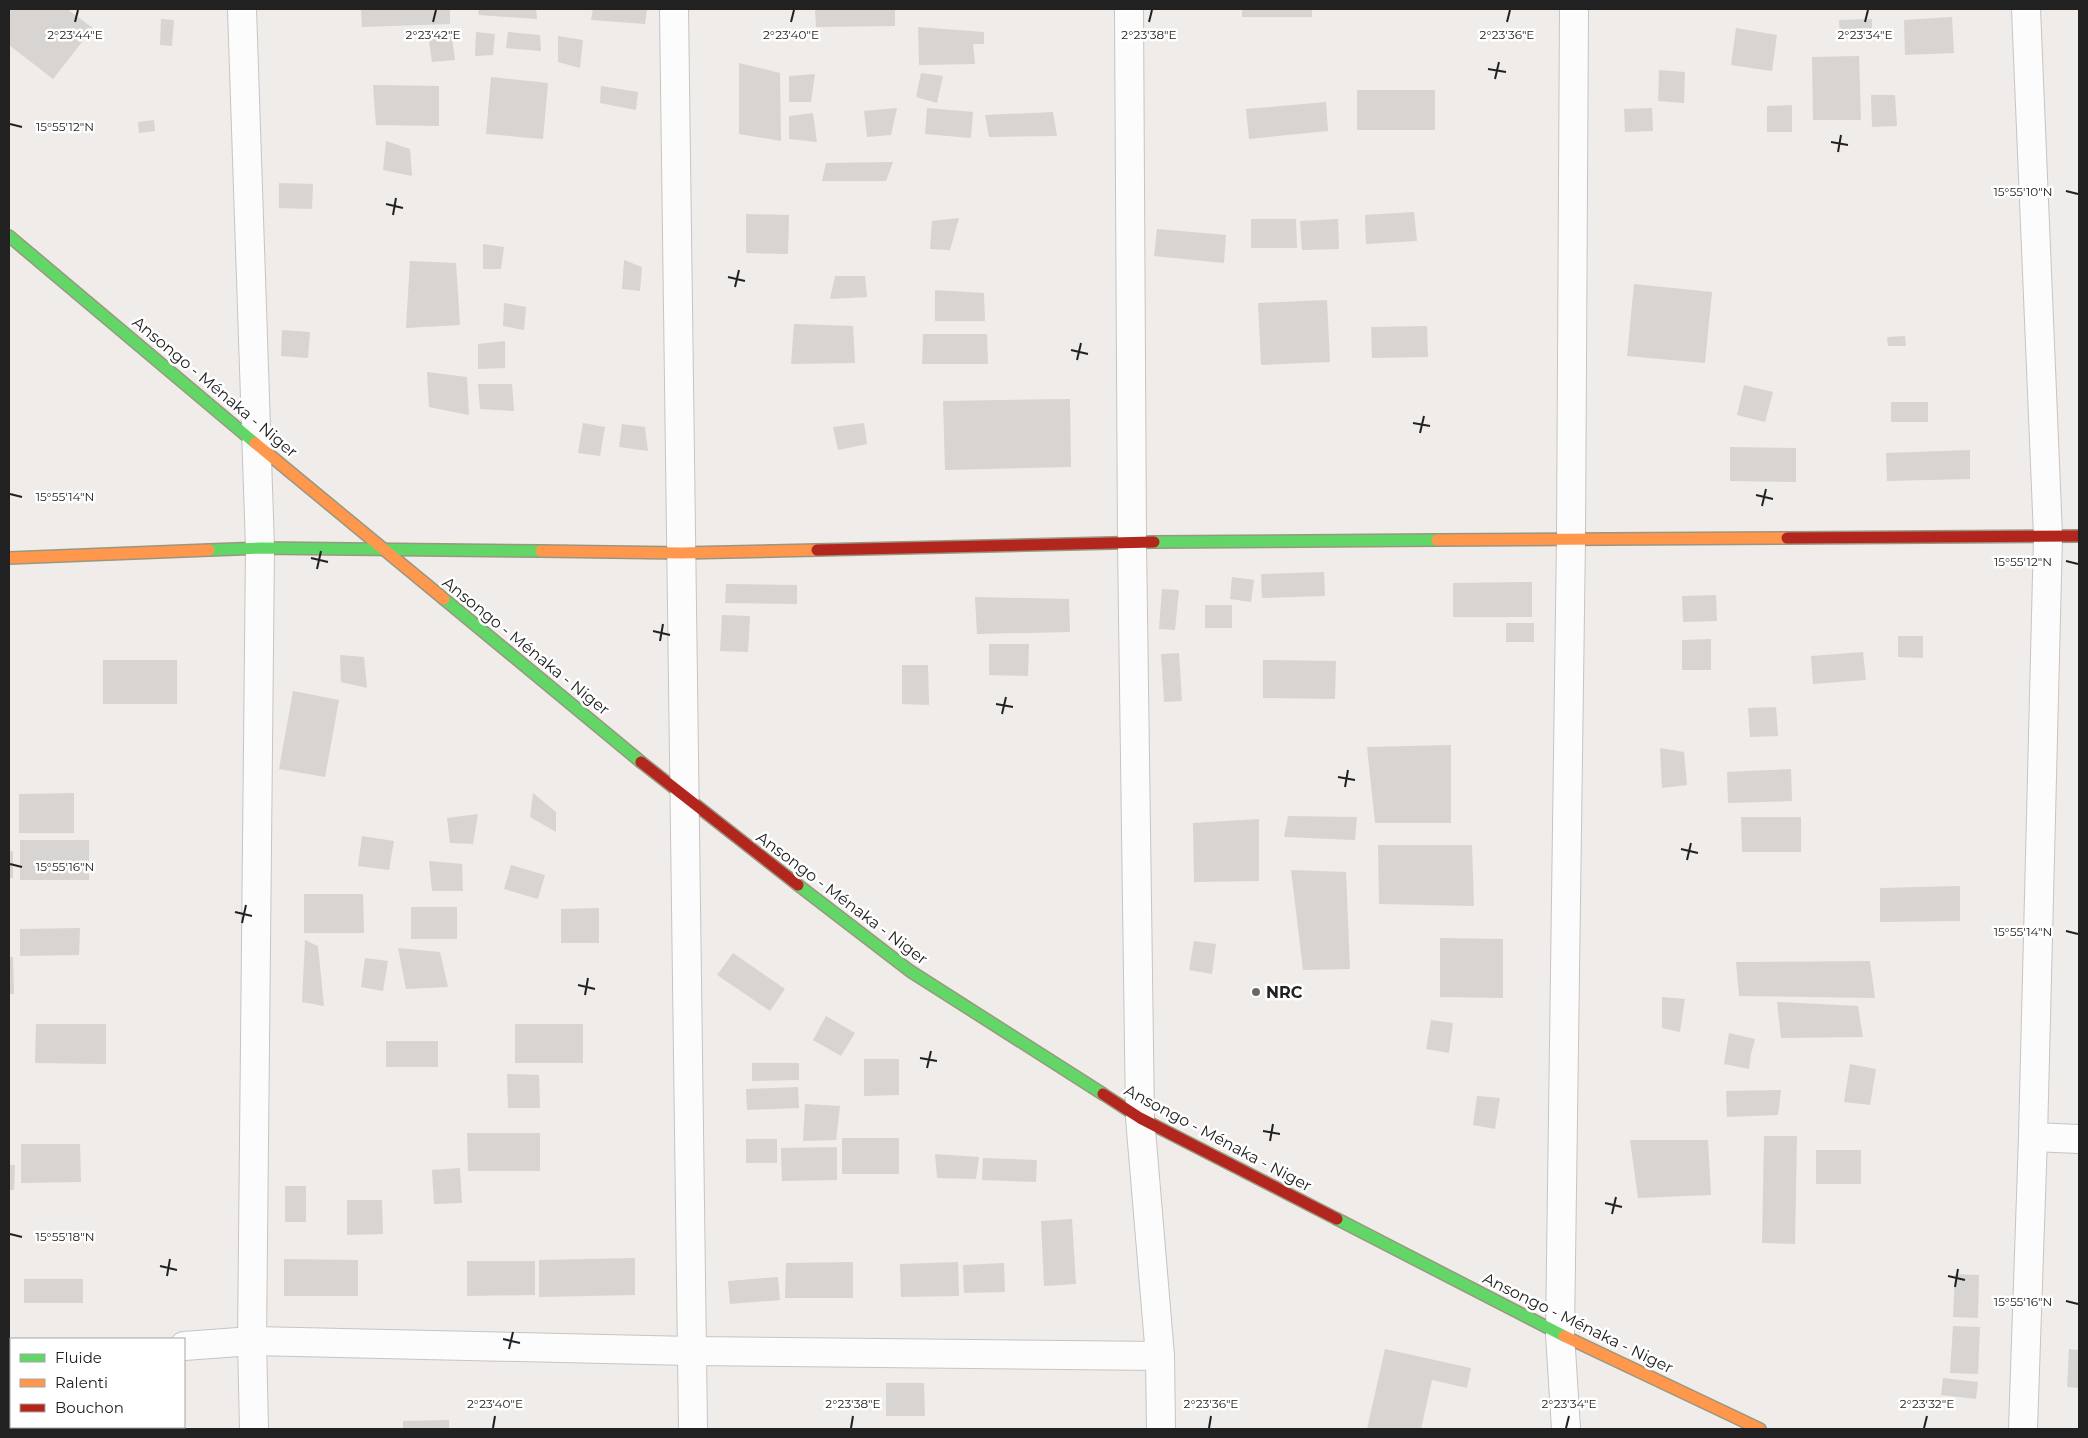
<svg xmlns="http://www.w3.org/2000/svg" width="2088" height="1438" font-family="Montserrat,sans-serif">
<rect width="100%" height="100%" fill="#efece9"/>
<g fill="#d7d4d2">
<path d="M9,9H67L93,28L53,79L9,45Z"/>
<path d="M361,9H450V24L362,27Z"/>
<path d="M478,9H536L537,19L479,15Z"/>
<path d="M593,9H647L645,24L591,20Z"/>
<path d="M815,9H895V26L816,27Z"/>
<rect x="1242" y="9" width="70" height="8"/>
<path d="M1952,17L1954,53L1905,55L1904,20Z"/>
<path d="M161,19L174,20L172,46L160,45Z"/>
<path d="M1872,19V37L1840,39L1839,20Z"/>
<path d="M918,27L984,32V44H973L975,64L919,65Z"/>
<path d="M1736,28L1777,35L1772,71L1731,65Z"/>
<path d="M451,30L455,60L432,62L428,34Z"/>
<path d="M476,32L495,34L493,55L475,56Z"/>
<path d="M508,32L540,35L541,51L506,48Z"/>
<path d="M558,36L583,40L580,68L558,62Z"/>
<path d="M1859,56L1861,120H1813L1812,57Z"/>
<path d="M739,63L780,73L781,141L739,134Z"/>
<path d="M1659,70L1685,72L1684,103L1658,101Z"/>
<path d="M921,73L943,76L937,103L916,97Z"/>
<path d="M815,74L811,102H789V76Z"/>
<path d="M491,77L548,83L543,139L486,134Z"/>
<path d="M373,85L439,86V126L376,125Z"/>
<path d="M601,86L638,92L636,110L600,103Z"/>
<rect x="1357" y="90" width="78" height="40"/>
<path d="M1871,95H1895L1897,126L1872,127Z"/>
<path d="M1326,102L1328,131L1249,139L1246,109Z"/>
<path d="M1792,105V132H1767V106Z"/>
<path d="M897,108L891,135L867,137L864,111Z"/>
<path d="M927,108L973,112L971,138L925,134Z"/>
<path d="M1652,108L1653,131L1625,132L1624,109Z"/>
<path d="M1053,112L1057,136L989,137L985,115Z"/>
<path d="M813,113L817,142L789,139V116Z"/>
<path d="M154,120L155,131L139,133L138,122Z"/>
<path d="M386,141L410,149L412,176L383,170Z"/>
<path d="M893,162L886,181H822L826,163Z"/>
<path d="M279,183L313,184L312,209L279,208Z"/>
<path d="M1414,212L1417,241L1366,244L1365,215Z"/>
<path d="M746,214L789,215L788,254L746,253Z"/>
<path d="M959,218L950,250L930,249L932,221Z"/>
<path d="M1251,219H1296L1297,248H1251Z"/>
<path d="M1338,219L1339,249L1302,250L1300,221Z"/>
<path d="M1157,229L1226,235L1224,263L1154,256Z"/>
<path d="M483,244L504,247L501,269H483Z"/>
<path d="M624,260L642,267L640,291L622,289Z"/>
<path d="M410,261L456,263L460,325L406,328Z"/>
<path d="M835,276H865L867,297L830,299Z"/>
<path d="M1634,284L1712,292L1705,363L1627,356Z"/>
<path d="M935,290L984,293L985,321H935Z"/>
<path d="M1327,300L1330,362L1261,365L1258,303Z"/>
<path d="M504,303L526,307L524,330L503,326Z"/>
<path d="M794,324L853,326L855,363L791,364Z"/>
<path d="M1427,326L1428,357L1372,358L1371,327Z"/>
<path d="M282,330L310,332L308,358L281,356Z"/>
<path d="M923,334H987L988,364H922Z"/>
<path d="M1905,336L1906,346H1888L1887,337Z"/>
<path d="M505,341V368L478,369V344Z"/>
<path d="M427,372L467,377L469,415L429,407Z"/>
<path d="M478,384H512L514,411L480,409Z"/>
<path d="M1744,385L1773,392L1765,422L1737,415Z"/>
<path d="M1070,399L1071,467L945,470L943,401Z"/>
<rect x="1891" y="402" width="37" height="20"/>
<path d="M583,423L605,427L600,456L578,453Z"/>
<path d="M864,423L867,444L838,450L833,427Z"/>
<path d="M622,424L645,427L648,451L619,447Z"/>
<path d="M1730,447L1796,448V482L1730,481Z"/>
<path d="M1970,450V479L1887,481L1886,453Z"/>
<path d="M1324,572L1325,596L1262,598L1261,574Z"/>
<path d="M1232,577L1254,580L1251,602L1230,599Z"/>
<path d="M1532,582V617H1453V583Z"/>
<path d="M726,584L797,585V604L725,603Z"/>
<path d="M1162,589L1179,590L1175,630L1159,629Z"/>
<path d="M1716,595L1717,621L1683,622L1682,596Z"/>
<path d="M975,597L1069,599L1070,632L977,634Z"/>
<rect x="1205" y="605" width="27" height="23"/>
<path d="M722,615L750,616L748,652L720,651Z"/>
<rect x="1506" y="623" width="28" height="19"/>
<path d="M1898,636H1923V658L1898,657Z"/>
<path d="M1711,639V670H1682V640Z"/>
<path d="M989,644H1029L1028,676L989,675Z"/>
<path d="M1863,652L1866,680L1813,684L1811,656Z"/>
<path d="M1179,653L1182,701L1164,702L1161,654Z"/>
<path d="M340,655L364,657L367,688L341,682Z"/>
<rect x="103" y="660" width="74" height="44"/>
<path d="M1263,660L1336,661L1335,699L1263,698Z"/>
<path d="M902,665H928L929,705L902,704Z"/>
<path d="M293,691L339,700L325,777L279,769Z"/>
<path d="M1776,707L1778,736L1750,737L1748,708Z"/>
<path d="M1451,745V823H1375L1367,747Z"/>
<path d="M1660,748L1684,752L1687,785L1662,788Z"/>
<path d="M1791,769L1792,801L1728,803L1727,772Z"/>
<path d="M74,793V833H19V794Z"/>
<path d="M533,793L556,812V832L530,817Z"/>
<path d="M478,814L473,844L450,843L447,818Z"/>
<path d="M1288,816L1357,817L1355,840L1284,837Z"/>
<path d="M1741,817H1801V852H1742Z"/>
<path d="M1259,819V881L1194,882L1193,823Z"/>
<path d="M362,836L394,841L389,870L358,866Z"/>
<rect x="20" y="840" width="69" height="40"/>
<path d="M1378,845H1472L1474,906L1379,904Z"/>
<rect x="9" y="851" width="4" height="27"/>
<path d="M429,861L462,864L463,891H432Z"/>
<path d="M511,865L545,875L538,899L504,889Z"/>
<path d="M1291,870L1346,872L1350,969L1303,970Z"/>
<path d="M1960,886V921L1880,922V888Z"/>
<path d="M304,894H363L364,933H304Z"/>
<rect x="411" y="907" width="46" height="32"/>
<path d="M599,908V943H561V909Z"/>
<path d="M80,928L79,955L20,956V929Z"/>
<path d="M1440,938L1503,939V998L1440,997Z"/>
<path d="M305,940L318,946L324,1006L302,1002Z"/>
<path d="M1194,941L1216,944L1212,974L1189,970Z"/>
<path d="M398,948L440,952L448,987L406,989Z"/>
<path d="M733,953L785,989L770,1011L717,975Z"/>
<path d="M9,957H13L14,994H9Z"/>
<path d="M365,958L388,961L383,991L361,987Z"/>
<path d="M1870,961L1875,998L1739,996L1736,962Z"/>
<path d="M1662,997L1685,999L1680,1032L1662,1028Z"/>
<path d="M1777,1002L1858,1006L1863,1037L1781,1038Z"/>
<path d="M826,1016L855,1033L841,1056L813,1040Z"/>
<path d="M1431,1020L1453,1023L1449,1053L1426,1049Z"/>
<path d="M36,1024H106V1064L35,1063Z"/>
<rect x="515" y="1024" width="68" height="39"/>
<path d="M1729,1033L1755,1039L1751,1054L1749,1069L1724,1064Z"/>
<rect x="386" y="1041" width="52" height="26"/>
<path d="M864,1059H899V1095L864,1096Z"/>
<path d="M752,1063H799V1080L752,1081Z"/>
<path d="M1850,1064L1876,1069L1870,1105L1844,1102Z"/>
<path d="M507,1074L539,1075L540,1108H508Z"/>
<path d="M798,1087L799,1108L747,1110L746,1089Z"/>
<path d="M1781,1090L1778,1115L1727,1117L1726,1091Z"/>
<path d="M1477,1096L1500,1098L1495,1129L1473,1125Z"/>
<path d="M805,1104L840,1106L836,1140L803,1141Z"/>
<path d="M467,1133H540V1171H468Z"/>
<path d="M1764,1136H1797L1795,1244L1762,1243Z"/>
<rect x="842" y="1138" width="57" height="36"/>
<rect x="746" y="1139" width="31" height="24"/>
<path d="M1630,1140H1708L1711,1195L1638,1198Z"/>
<path d="M21,1144H80L81,1182L21,1183Z"/>
<path d="M837,1147V1180L782,1181L781,1148Z"/>
<rect x="1816" y="1150" width="45" height="34"/>
<path d="M935,1154L979,1157L976,1179L937,1178Z"/>
<path d="M983,1158L1037,1160L1036,1182L982,1180Z"/>
<path d="M9,1165H15L14,1190H9Z"/>
<path d="M460,1168L462,1203L434,1204L432,1170Z"/>
<rect x="285" y="1186" width="21" height="36"/>
<path d="M347,1200H382L383,1234L347,1235Z"/>
<path d="M1072,1219L1076,1284L1044,1286L1041,1221Z"/>
<path d="M635,1258V1295L539,1297V1260Z"/>
<path d="M284,1259L358,1260V1296H284Z"/>
<path d="M467,1261H535V1295L467,1296Z"/>
<path d="M853,1262V1298H785L786,1263Z"/>
<path d="M958,1262L959,1296L901,1297L900,1264Z"/>
<path d="M1004,1263L1005,1292L964,1293L963,1265Z"/>
<path d="M1955,1274L1979,1275L1978,1318L1953,1317Z"/>
<path d="M778,1277L780,1300L730,1304L728,1281Z"/>
<rect x="24" y="1279" width="59" height="24"/>
<path d="M1953,1326L1980,1327L1978,1374L1950,1373Z"/>
<path d="M1385,1349L1471,1368L1467,1388L1432,1380L1421,1429H1367Z"/>
<path d="M2069,1349L2079,1350V1388L2067,1387Z"/>
<path d="M1943,1378L1978,1382L1976,1399L1941,1395Z"/>
<path d="M886,1383H924L925,1416H886Z"/>
<path d="M449,1420V1429H403V1421Z"/>
<rect x="40" y="1427" width="43" height="2"/>
</g>
<g fill="none" stroke-linecap="round" stroke-linejoin="round">
<g stroke="#c6c5c4" stroke-width="30">
<g id="street">
<path d="M242,9L260,548L252,1341L254,1429"/>
<path d="M674,9L693,1429"/>
<path d="M1129,9L1132,542L1140,1118L1160,1356L1161,1429"/>
<path d="M2033,1137L2079,1139"/>
<path d="M184,1346L252,1341L691,1351L1160,1356"/>
<path d="M9,1359H11"/>
<path d="M1566,1429L1560,1334L1571,538L1574,9"/>
<path d="M2023,1429L2033,1137L2048,536L2026,9"/>
</g>
</g>
<g stroke="#9a9780" stroke-width="14">
<g id="fast">
<path d="M9,236L255,443"/>
<path d="M1154,542L1437,540"/>
<path d="M209,550L260,548L541,551"/>
<path d="M444,599L641,762"/>
<path d="M798,885L910,971L1103,1094"/>
<path d="M1337,1219L1564,1336"/>
</g>
</g>
<g stroke="#9a9780" stroke-width="14">
<g id="slow">
<path d="M255,443L444,599"/>
<path d="M1437,540L1787,538"/>
<path d="M541,551L681,553L817,550"/>
<path d="M9,558L209,550"/>
<path d="M1564,1336L1760,1429"/>
</g>
</g>
<g stroke="#9a9780" stroke-width="14">
<g id="jam">
<path d="M1787,538L2079,536"/>
<path d="M817,550L1154,542"/>
<path d="M641,762L798,885"/>
<path d="M1103,1094L1140,1118L1337,1219"/>
</g>
</g>
<use href="#street" stroke="#fdfcfc" stroke-width="28"/>
<use href="#fast" stroke="#63d668" stroke-width="11"/>
<use href="#slow" stroke="#ff974d" stroke-width="11"/>
<use href="#jam" stroke="#b3261e" stroke-width="11"/>
</g>
<path fill="none" stroke="#212121" stroke-width="2" d="M75,22L78,10M433,22L436,10M791,22L794,10M1149,22L1152,10M1507,22L1510,10M1865,22L1868,10M1488,69L1506,72M1495,79L1499,62M10,124L22,127M1831,142L1848,145M1838,152L1841,135M2066,191L2078,194M386,204L403,208M393,215L396,198M728,277L745,281M735,287L739,270M1071,350L1088,354M1077,360L1081,343M1413,423L1430,426M1420,433L1424,416M10,494L22,497M1756,495L1773,499M1762,506L1766,489M311,558L328,562M2066,561L2078,564M317,569L321,551M653,631L670,635M660,641L663,624M996,704L1013,707M1002,714L1006,697M1338,777L1355,780M1345,787L1348,770M1681,849L1698,853M1687,860L1691,843M10,864L22,867M235,912L252,916M242,923L246,905M2066,931L2078,934M578,985L595,989M585,995L588,978M920,1058L937,1061M927,1068L931,1051M1263,1131L1280,1134M1270,1141L1273,1124M1605,1203L1622,1207M1612,1214L1616,1197M10,1234L22,1237M160,1266L177,1270M167,1276L170,1259M1948,1276L1965,1280M1955,1287L1958,1269M2066,1301L2078,1304M503,1339L520,1343M509,1349L513,1332M493,1428L495,1416M851,1428L853,1416M1209,1428L1211,1416M1566,1428L1569,1416M1924,1428L1927,1416"/>
<circle fill="#696867" stroke="#fff" stroke-width="2" cx="1256" cy="992" r="5"/>
<g text-anchor="middle" dominant-baseline="central" stroke-width="5" stroke-linejoin="round" paint-order="stroke">
<g font-size="16" fill="#212121" stroke="#fff">
<text transform="translate(215 387) rotate(40)">Ansongo - Ménaka - Niger</text>
<text transform="translate(526 646) rotate(39)">Ansongo - Ménaka - Niger</text>
<text transform="translate(842 898) rotate(37)">Ansongo - Ménaka - Niger</text>
<text transform="translate(1218 1138) rotate(28)">Ansongo - Ménaka - Niger</text>
<text transform="translate(1578 1323) rotate(26)">Ansongo - Ménaka - Niger</text>
</g>
<g font-size="16" font-weight="bold" fill="#212121" stroke="#fff" text-anchor="start">
<text x="1266" y="992">NRC</text>
</g>
</g>
<g font-size="12" text-anchor="middle" fill="#212121" stroke="#fff" stroke-width="5" stroke-linejoin="round" paint-order="stroke">
<text x="75" y="39">2°23'44"E</text>
<text x="433" y="39">2°23'42"E</text>
<text x="791" y="39">2°23'40"E</text>
<text x="1149" y="39">2°23'38"E</text>
<text x="1507" y="39">2°23'36"E</text>
<text x="1865" y="39">2°23'34"E</text>
<text x="65" y="131">15°55'12"N</text>
<text x="2023" y="196">15°55'10"N</text>
<text x="65" y="501">15°55'14"N</text>
<text x="2023" y="566">15°55'12"N</text>
<text x="65" y="871">15°55'16"N</text>
<text x="2023" y="936">15°55'14"N</text>
<text x="65" y="1241">15°55'18"N</text>
<text x="2023" y="1306">15°55'16"N</text>
<text x="495" y="1408">2°23'40"E</text>
<text x="853" y="1408">2°23'38"E</text>
<text x="1211" y="1408">2°23'36"E</text>
<text x="1569" y="1408">2°23'34"E</text>
<text x="1927" y="1408">2°23'32"E</text>
</g>
<rect width="2088" height="1438" fill="none" stroke="#212121" stroke-width="20"/>
<rect x="10" y="1338" width="175" height="90" fill="#ffffff" stroke="#a6a6a6"/>
<rect x="20" y="1354" width="25" height="8" fill="#63d668" stroke="#a6a6a6"/>
<text x="55" y="1363" font-size="15" fill="#212121">Fluide</text>
<rect x="20" y="1379" width="25" height="8" fill="#ff974d" stroke="#a6a6a6"/>
<text x="55" y="1388" font-size="15" fill="#212121">Ralenti</text>
<rect x="20" y="1404" width="25" height="8" fill="#b3261e" stroke="#a6a6a6"/>
<text x="55" y="1413" font-size="15" fill="#212121">Bouchon</text>
</svg>
